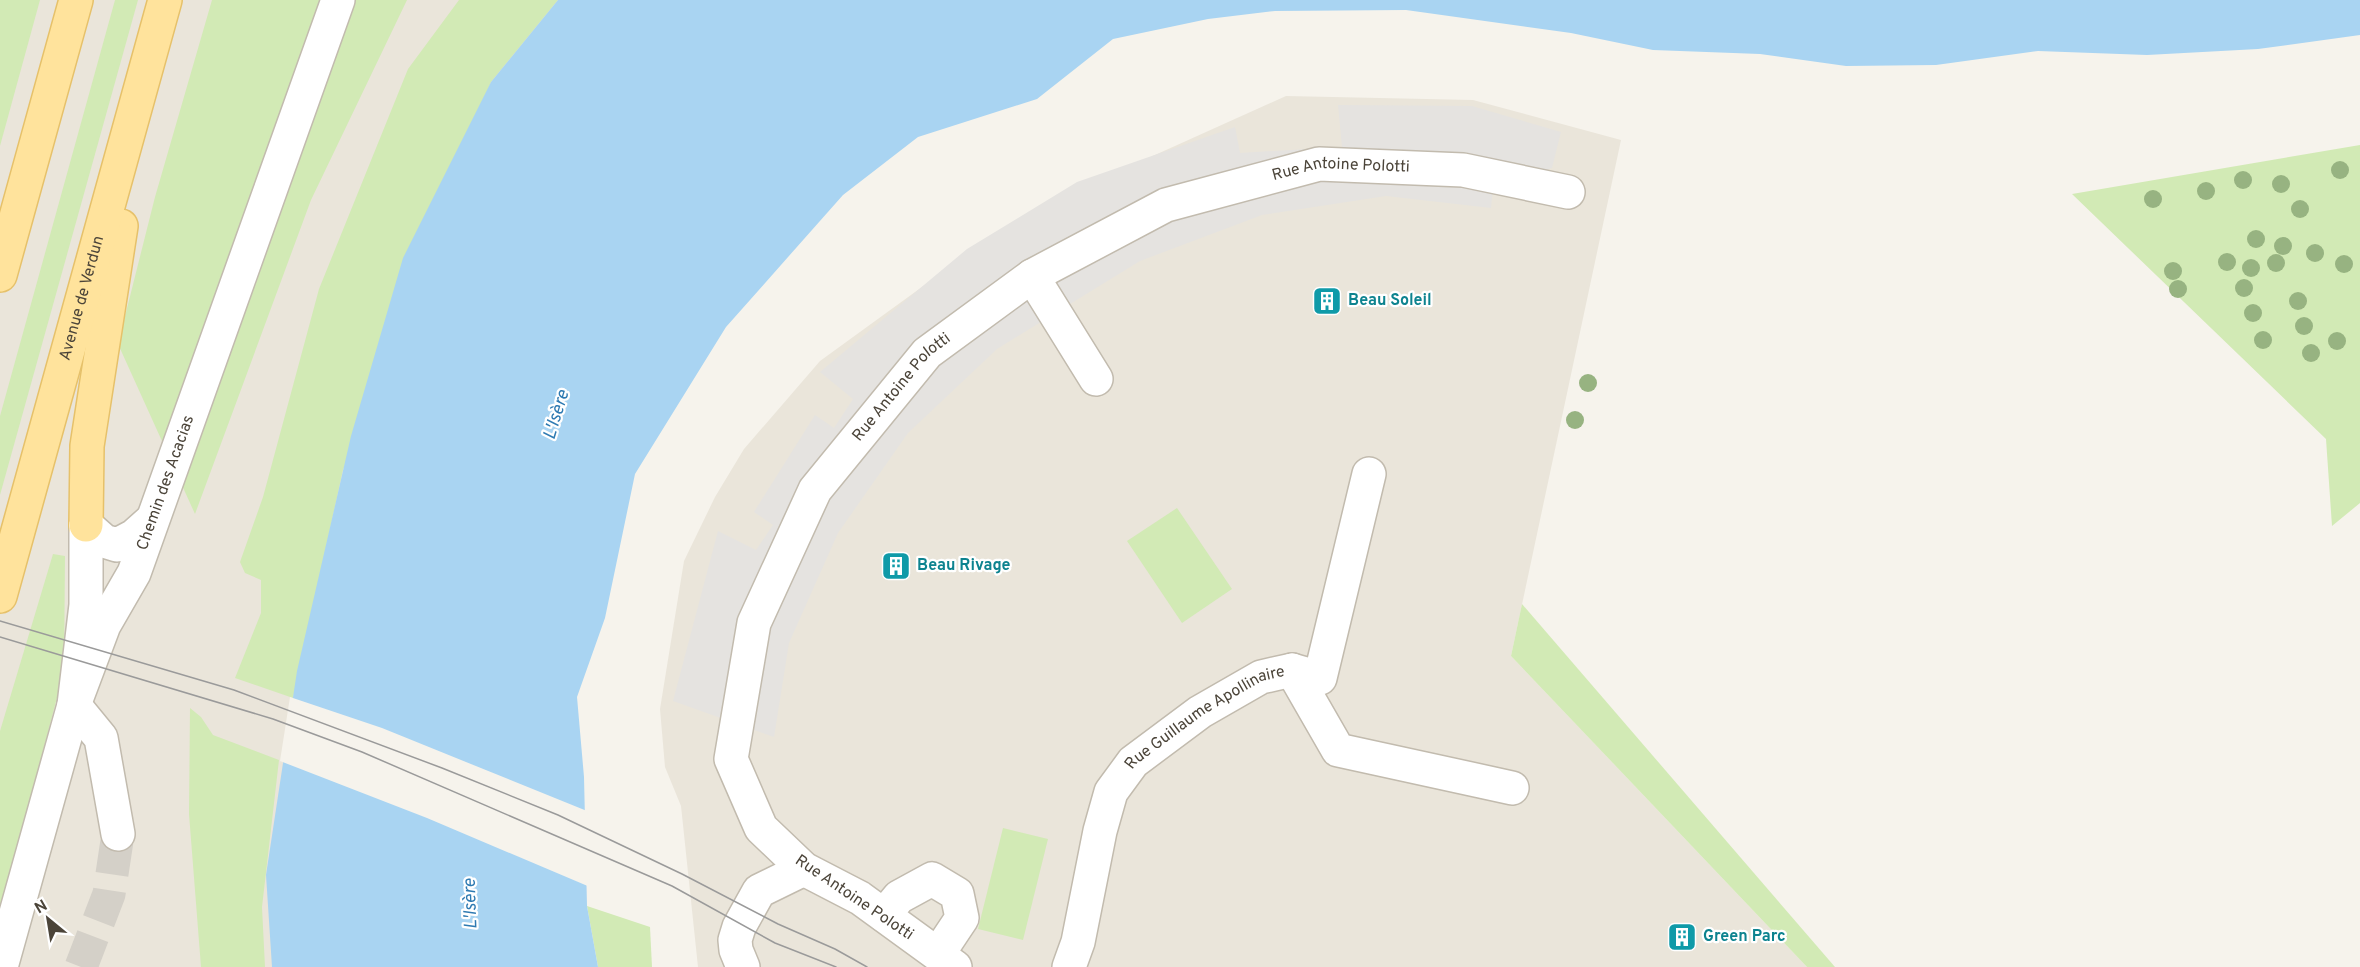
<svg xmlns="http://www.w3.org/2000/svg" width="2360" height="967" font-family="Overpass,sans-serif">
<rect width="100%" height="100%" fill="#f6f3ec"/>
<g fill="#eae5da">
<path d="M0,0H772L451,967H0Z"/>
<path d="M1286,96L1473,100L1621,140L1511,656L1807,967H698L681,806L665,767L660,709L684,561L715,497L744,449L820,361L966,255L1135,164Z"/>
</g>
<g fill="#d2eab5">
<path d="M0,0H40L0,146Z"/>
<path d="M115,0H138L0,495V416Z"/>
<path d="M212,0H407L311,200L195,514L118,344L155,197Z"/>
<path d="M459,0H558L491,82L343,470L293,698L235,678L261,613V580L245,573L240,562L263,497L319,289L408,69Z"/>
<path d="M2360,145V503L2332,526L2326,439L2072,194Z"/>
<path d="M1177,508L1232,589L1182,623L1127,541Z"/>
<path d="M53,554L65,556L64,671L0,915V731Z"/>
<path d="M1522,604L1835,967H1807L1511,656Z"/>
<path d="M190,708L201,717L213,735L279,760L262,907L265,967H201L189,814Z"/>
<path d="M1003,828L1048,839L1023,940L978,929Z"/>
<path d="M587,906L650,927L652,967H598Z"/>
</g>
<path fill="#e5e3e0" d="M1338,105L1472,106L1561,132L1552,168L1493,188L1491,208L1386,196L1262,215L1140,261L997,349L908,433L838,533L789,643L774,737L673,701L718,531L756,550L773,525L754,512L815,415L834,428L853,399L820,372L967,249L1077,182L1235,127L1240,153L1342,147Z"/>
<path fill="#a9d4f2" d="M558,0H2360V35L2258,49L2147,55L2038,51L1936,65L1846,66L1760,54L1653,50L1571,33L1406,10L1275,11L1208,19L1113,39L1037,99L918,137L843,195L726,327L635,474L605,618L577,697L584,777L587,906L598,967H272L266,875L297,671L351,436L403,258L491,82Z"/>
<path fill="#f6f3ec" d="M290,697L382,728L587,811L590,887L427,818L280,761Z"/>
<g fill="none" stroke-linecap="round" stroke-linejoin="round">
<path stroke="#d4d0c8" stroke-width="33" stroke-dasharray="33 16" stroke-linecap="butt" d="M81,967L109,894L118,834"/>
<g stroke="#c2bbae" stroke-width="36">
<g id="minor">
<path d="M1032,276L1096,379"/>
<path d="M86,525V605L74,705L101,738L118,834"/>
<path d="M86,525L104,541L117,545L134,536L152,520"/>
<path d="M1292,670L1338,750L1512,788"/>
<path d="M884,915L899,897L932,879L957,894L962,918L938,954"/>
<path id="s1" d="M1,967L74,705L104,625L134,573L338,0"/>
<path d="M743,967L736,950L735,940L739,927L759,891L804,869"/>
<path id="s2" d="M955,967L860,898L804,869L761,828L731,759L754,623L815,490L927,353L1032,276L1166,205L1319,164L1463,170L1568,192"/>
<path id="s3" d="M1069,967L1078,942L1100,831L1111,792L1133,762L1200,712L1261,677L1292,670L1320,678L1369,474"/>
</g>
</g>
<g stroke="#e6c16a" stroke-width="36">
<g id="major">
<path d="M0,275L76,0"/>
<path d="M86,525L87,446L121,226"/>
<path id="s4" d="M0,596L165,0"/>
</g>
</g>
<use href="#minor" stroke="#fff" stroke-width="33"/>
<use href="#major" stroke="#ffe39c" stroke-width="33"/>
<g stroke="#9a9a9a" stroke-width="1.5">
<path d="M0,621L234,690L442,768L558,815L682,874L778,924L835,949L867,967"/>
<path d="M0,637L273,719L362,752L672,886L775,943L836,967"/>
</g>
</g>
<g fill="#97b381">
<circle cx="2340" cy="170" r="9"/>
<circle cx="2243" cy="180" r="9"/>
<circle cx="2281" cy="184" r="9"/>
<circle cx="2206" cy="191" r="9"/>
<circle cx="2153" cy="199" r="9"/>
<circle cx="2300" cy="209" r="9"/>
<circle cx="2256" cy="239" r="9"/>
<circle cx="2283" cy="246" r="9"/>
<circle cx="2315" cy="253" r="9"/>
<circle cx="2227" cy="262" r="9"/>
<circle cx="2276" cy="263" r="9"/>
<circle cx="2344" cy="264" r="9"/>
<circle cx="2251" cy="268" r="9"/>
<circle cx="2173" cy="271" r="9"/>
<circle cx="2244" cy="288" r="9"/>
<circle cx="2178" cy="289" r="9"/>
<circle cx="2298" cy="301" r="9"/>
<circle cx="2253" cy="313" r="9"/>
<circle cx="2304" cy="326" r="9"/>
<circle cx="2263" cy="340" r="9"/>
<circle cx="2337" cy="341" r="9"/>
<circle cx="2311" cy="353" r="9"/>
<circle cx="1588" cy="383" r="9"/>
<circle cx="1575" cy="420" r="9"/>
</g>
<defs>
<g id="building-square" transform="scale(1.5)"><rect x="-9" y="-9" width="18" height="18" rx="4" fill="#0f9aa8" stroke="#fff"/><path d="M-4-6H4V6H1V3H-1V6H-4ZM-2.5-4.3h1.7v1.8h-1.7ZM.8-4.3h1.7v1.8H.8ZM-2.5-1h1.7V.8h-1.7ZM.8-1h1.7V.8H.8Z" fill="#fff"/></g>
</defs>
<g fill-rule="evenodd">
<use href="#building-square" x="1327" y="301"/>
<use href="#building-square" x="896" y="566"/>
<use href="#building-square" x="1682" y="937"/>
</g>
<g text-anchor="middle" dominant-baseline="central" stroke-width="4.5" stroke-linejoin="round" paint-order="stroke">
<g font-size="16" fill="#4b4439" stroke="#fff">
<text stroke="none"><textPath href="#s2" startOffset="1238">Rue Antoine Polotti</textPath></text>
<text stroke="none"><textPath href="#s4" startOffset="309">Avenue de Verdun</textPath></text>
<text stroke="none"><textPath href="#s2" startOffset="734">Rue Antoine Polotti</textPath></text>
<text stroke="none"><textPath href="#s1" startOffset="513">Chemin des Acacias</textPath></text>
<text stroke="none"><textPath href="#s3" startOffset="303">Rue Guillaume Apollinaire</textPath></text>
<text transform="translate(854 898) rotate(34)">Rue Antoine Polotti</text>
</g>
<g font-size="16" font-weight="bold" fill="#0d838f" stroke="#fff" text-anchor="start">
<text x="1348" y="301">Beau Soleil</text>
<text x="917" y="566">Beau Rivage</text>
<text x="1703" y="937">Green Parc</text>
</g>
<g font-size="18" font-style="italic" fill="#2e7ab2" stroke="#fff">
<text transform="translate(557 415) rotate(-73)">L'Isère</text>
<text transform="translate(471 904) rotate(-92)">L'Isère</text>
</g>
</g>
<g transform="translate(48 919) rotate(330)" stroke="#ffffff" stroke-width="4.5" paint-order="stroke">
<path d="M0-4.5L10 22L0 15L-10 22Z" fill="#4b4439"/>
<text y="-9" font-size="16" font-weight="bold" text-anchor="middle" fill="#4b4439">N</text>
</g>
</svg>
